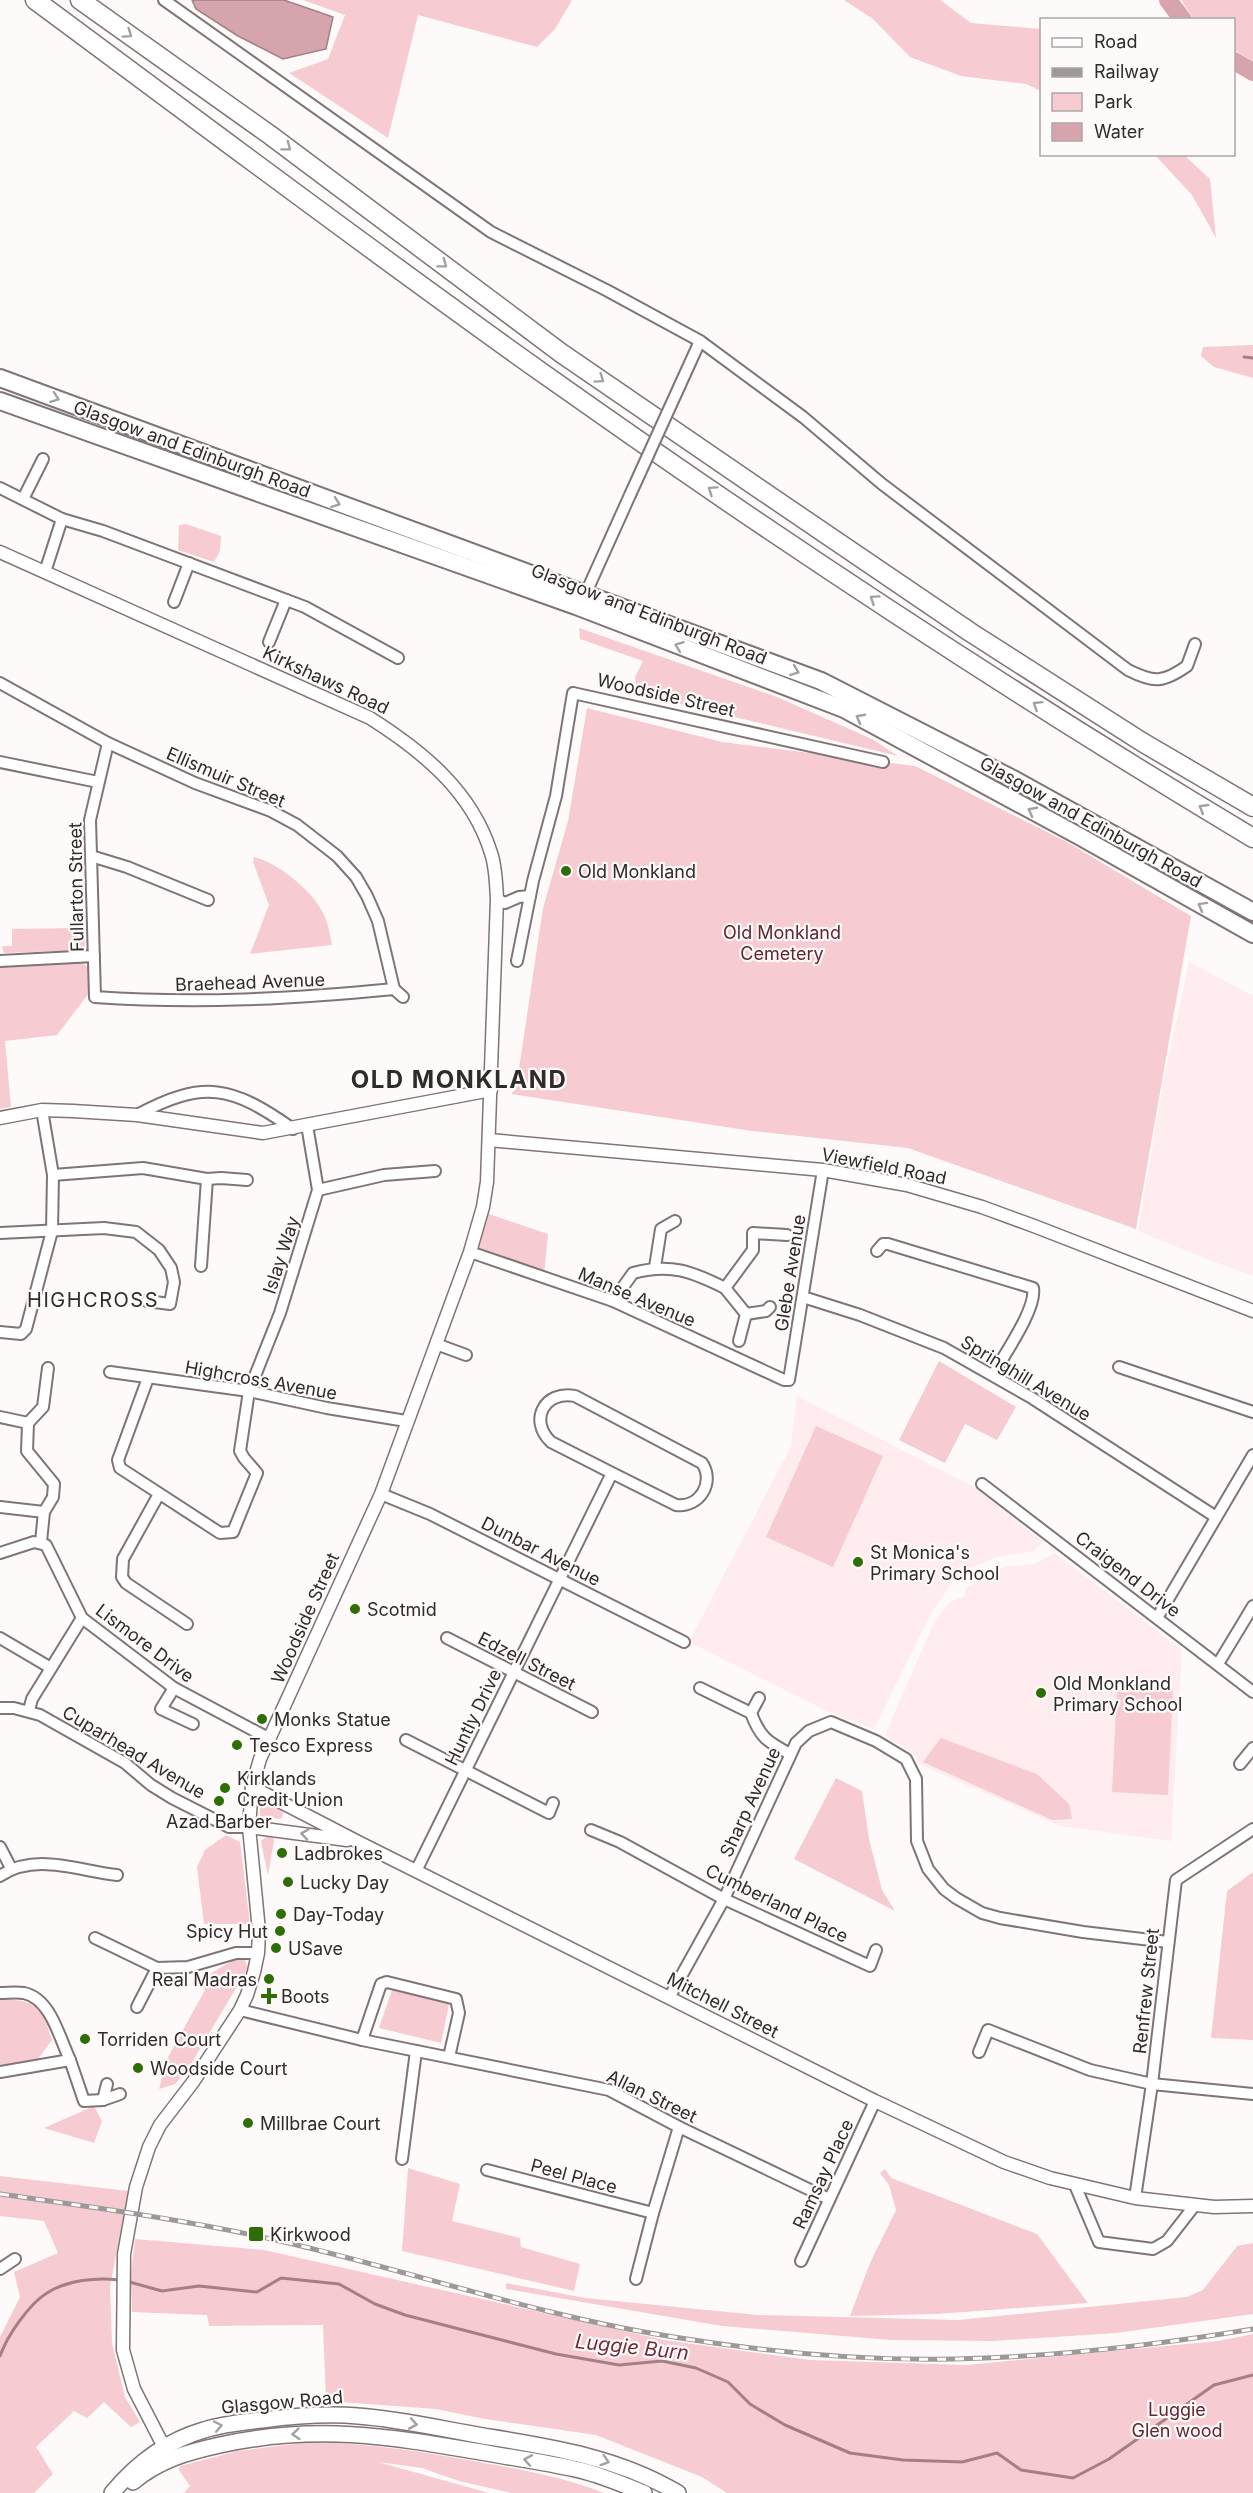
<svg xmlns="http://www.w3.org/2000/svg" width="1253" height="2493" font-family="Inter,sans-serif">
<rect width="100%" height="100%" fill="#fffafa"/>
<g fill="#feecee">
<path d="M1189,962L1253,996V1276L1209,1260L1138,1231L1165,1074Z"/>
<path d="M797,1396L974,1487L1043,1542L1034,1551L997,1557L971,1568L955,1578L931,1614L874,1729L829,1712L689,1642L791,1446Z"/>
<path d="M1055,1553L1182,1650L1171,1841L1060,1826L919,1764L914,1754L885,1735L935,1620L951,1601L963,1598L967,1587L1003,1567L1035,1564Z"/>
</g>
<g fill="#f6cbd2">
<path d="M303,0H572L555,29L537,47L418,15L388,138L289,73L328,59L345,15Z"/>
<path d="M844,0H940L971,23L1041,29V91L1026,84L961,76L910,57L873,19Z"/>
<path d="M1181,0H1253V61L1234,50V20L1194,19Z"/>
<path d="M1155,155H1184L1210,179L1216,238L1192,195Z"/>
<path d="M1253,345V378L1214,367L1201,356L1203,347Z"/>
<path d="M186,524L221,536L220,551L214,562L178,550L179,525Z"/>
<path d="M579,628L777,697L872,739L898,756L638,694L635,677L643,661L580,639Z"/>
<path d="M587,708L722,742L915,766L1067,842L1191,916L1136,1229L908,1148L752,1131L511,1094L516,1089L543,908L568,821Z"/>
<path d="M254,857C277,862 313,891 323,913C328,922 330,934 332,945L250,954L269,905L253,862Z"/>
<path d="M77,928L78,939H85V950L4,953L2,946H12V929Z"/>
<path d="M79,961L88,967L89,993L57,1035L5,1041L11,1107L0,1109V965Z"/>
<path d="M486,1213L548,1234L544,1275L474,1249Z"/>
<path d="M939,1361L1016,1407L997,1440L965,1424L945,1463L899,1440Z"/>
<path d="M816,1426L883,1456L833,1567L766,1537Z"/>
<path d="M1117,1687L1173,1689L1168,1795L1112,1792Z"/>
<path d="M941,1738L1037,1774L1069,1804L1072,1819L1052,1820L923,1762Z"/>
<path d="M836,1778L862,1791L869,1839L882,1890L895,1911L794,1859Z"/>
<path d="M264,1802L282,1810L283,1814L281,1819L260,1816V1805Z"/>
<path d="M226,1835L240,1842L250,1924H204L197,1867L205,1850Z"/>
<path d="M267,1836L274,1838V1841L268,1875L261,1841Z"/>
<path d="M1253,1872V2040L1211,2038L1227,1891Z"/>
<path d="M244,1958L248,1968L188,2069L175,2084L159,2089L167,2059L205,1990L197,1981L234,1960Z"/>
<path d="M392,1990L449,2004L441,2043L379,2028Z"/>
<path d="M0,1999C37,2001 40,2004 52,2040L38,2059L0,2066Z"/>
<path d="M94,2106L102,2121L94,2143L44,2128Z"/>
<path d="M408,2168L460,2184L452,2221L520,2238L521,2247L580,2264L574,2291L402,2251Z"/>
<path d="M885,2169L891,2178L1037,2234L1088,2303L937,2314L850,2316L870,2263L896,2210L889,2185L880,2173Z"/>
<path d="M0,2176L128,2191L110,2287L112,2343L125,2397L140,2422L131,2427L104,2402L87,2418L74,2411L36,2447L53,2474L34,2493H0V2337L20,2297L14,2272L58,2253L44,2221L0,2216Z"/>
<path d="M135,2239L264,2250L664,2340L810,2360L967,2365L1218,2341L1253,2334V2493H727L702,2477L596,2435L485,2419L436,2409L326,2401L323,2325L209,2326L207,2315L132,2312L131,2275Z"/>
<path d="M1253,2243V2314L1116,2333L993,2341L891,2340L722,2326L506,2289V2283L585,2298L758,2315L958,2320L1187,2297L1203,2290L1237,2246Z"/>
<path d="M310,2442C369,2443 426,2452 484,2463C524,2470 566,2478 604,2493H511L459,2481L422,2468L378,2462L489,2493H184L190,2486L179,2470L180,2466L238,2451Z"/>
</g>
<path fill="#d5a4ac" stroke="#a48085" stroke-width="1.5" d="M192,0H284L333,17L326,49L283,59L238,36L196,9Z"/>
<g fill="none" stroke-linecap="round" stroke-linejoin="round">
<g stroke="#a48085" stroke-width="3">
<path d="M1244,357L1253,358"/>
<path d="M126,2281L162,2291L199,2286L257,2292L281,2278L339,2284L375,2304L405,2315L556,2354L619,2365L662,2361L696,2368L728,2382L750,2404L785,2425L850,2453L903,2460L962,2462L997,2453L1021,2470L1073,2478L1109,2459L1214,2385L1253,2375"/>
<path d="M0,2356C7,2336 29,2304 47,2293C67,2280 97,2277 119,2280"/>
</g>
<g stroke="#d5a4ac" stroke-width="18">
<path d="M1168,0L1183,20"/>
<path d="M1234,61L1253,72"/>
</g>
<g stroke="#7f7476" stroke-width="14">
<g id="minor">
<path d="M164,0L491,232L608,291L700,341L803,417L882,484L1128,670C1154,683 1163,683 1187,666L1195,644"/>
<path d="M680,385L700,341"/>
<path d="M0,488L62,519L45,572"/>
<path d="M23,499L43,459"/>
<path d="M62,519L103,531L305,607L398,658"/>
<path d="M585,595L630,495"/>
<path d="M174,602L189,563"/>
<path d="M269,642L286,600"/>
<path d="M0,683L108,743L195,783L271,811L297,825L337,856L356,877L367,896L378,921L394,989"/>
<path d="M108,743L90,820L95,997C197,1004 292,999 394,989L403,997"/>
<path d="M0,762L98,782"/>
<path d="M91,856L127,867L208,900"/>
<path d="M497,899L505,903L519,897L530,896"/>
<path d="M0,961L94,956"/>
<path d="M517,961L533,881L556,796L573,693L883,762"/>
<path d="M137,1115C204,1079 232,1086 293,1129"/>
<path d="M53,1175L143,1168L207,1179L221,1178L247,1180"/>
<path d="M318,1190L384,1175L435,1171"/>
<path d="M0,1233L104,1228L136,1232L159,1250L171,1268L174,1282L170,1304L147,1301"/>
<path d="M877,1251L883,1244H888L1033,1288C1037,1309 1003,1356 993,1375"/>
<path d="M470,1252L613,1301L784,1380H789L823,1170"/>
<path d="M201,1266L207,1179"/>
<path d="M655,1267L661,1229L675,1221"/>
<path d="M725,1288L746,1314L739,1341"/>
<path d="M803,1297L860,1315L944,1348L1032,1398L1216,1517"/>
<path d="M613,1301L633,1273C670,1263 691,1271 725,1288L753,1250V1233L787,1235"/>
<path d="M746,1314L766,1311L770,1307"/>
<path d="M0,1332L21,1334L26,1329L52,1231L53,1175L42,1110"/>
<path d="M436,1344L466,1355"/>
<path d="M1119,1367L1253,1412"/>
<path d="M110,1372L249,1391L327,1408L406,1421"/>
<path d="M148,1378L118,1460L120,1468L220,1533L233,1532L257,1473L244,1458L240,1451L249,1391L280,1313L318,1190L307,1125"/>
<path d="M0,1417L28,1423"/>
<path d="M28,1423L27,1451L54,1484L53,1497L44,1512L41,1542"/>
<path d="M28,1423L43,1407L48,1368"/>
<path d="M982,1484L1253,1692"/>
<path d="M159,1494L123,1559L122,1577L126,1583L187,1624"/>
<path d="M381,1494L430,1514L684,1642"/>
<path d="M0,1507L44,1512"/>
<path d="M0,1553L34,1542L46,1545L82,1618L174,1688L270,1739"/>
<path d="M1157,1618L1253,1455"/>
<path d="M0,1638L51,1668"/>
<path d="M447,1638L592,1712"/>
<path d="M1218,1664L1253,1606"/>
<path d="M174,1688L161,1709L193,1724"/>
<path d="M700,1688L751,1713C760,1738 768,1742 790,1754"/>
<path d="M0,1708H14L40,1715L125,1763L151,1785L172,1798L229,1827H249"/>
<path d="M29,1710L32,1699L82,1618"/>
<path d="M751,1713L759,1698"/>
<path d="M406,1740L549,1813L553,1803"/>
<path d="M1240,1764L1253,1748"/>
<path d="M591,1830L620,1842L724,1899L870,1966L876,1950"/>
<path d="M0,1847L11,1868"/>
<path d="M416,1871L612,1473L551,1442C528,1420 545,1390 575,1396L702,1463C715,1482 700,1508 676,1505L612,1473"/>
<path d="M0,1876C35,1852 79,1871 117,1875"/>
<path d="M95,1938L157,1968L188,1967L236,1953H258"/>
<path d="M0,1993C8,1993 16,1992 24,1993C51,1999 59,2037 70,2060"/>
<path d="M669,1998L724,1899L796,1743L809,1731L831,1722L876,1741L906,1759L916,1779L917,1841L928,1869L944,1889L956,1898L982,1913L1000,1918L1083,1932L1168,1942"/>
<path d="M137,2007L157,1968"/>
<path d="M240,2010L362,2040L609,2090L679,2127L829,2199"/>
<path d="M362,2040L381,1984L387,1982L456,1999L459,2013L449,2057"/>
<path d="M979,2052L988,2030L1090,2070L1152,2084L1253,2094"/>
<path d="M0,2072L70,2060L84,2101L103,2100L120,2094"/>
<path d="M103,2100L107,2084"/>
<path d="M402,2159L416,2051"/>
<path d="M487,2170L653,2213L679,2127"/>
<path d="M1075,2185L1099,2242L1153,2249L1167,2241L1195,2205"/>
<path d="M1135,2198L1152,2084L1176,1880L1253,1829"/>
<path d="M801,2261L875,2101"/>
<path d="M0,2269L15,2259"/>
<path d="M636,2279L653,2213"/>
</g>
</g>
<g stroke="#7f7476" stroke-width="15">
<g id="tertiary">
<path d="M0,552L370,718C422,751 472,791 491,853C496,867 496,885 497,899L487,1182L483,1207L470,1252L381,1494L260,1759L252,1787L249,1827L259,1931L258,1953L254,1972L247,1995L240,2010L193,2082L160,2125L149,2147L136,2187L124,2254L123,2350L134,2389L164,2447"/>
<path d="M0,1118L42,1110L73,1111L137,1115L263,1133L491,1090"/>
<path d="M489,1140L823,1170L907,1185L982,1207L1034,1226L1253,1311"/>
<path d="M252,1787L360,1843L875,2101L1004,2162L1050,2178L1135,2198L1214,2207L1253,2206"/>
<path d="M249,1827L347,1840"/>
</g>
</g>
<g stroke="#7f7476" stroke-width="18">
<g id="primary">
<path d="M133,2482C159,2460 188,2452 220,2445C316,2424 387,2436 481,2452C513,2458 544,2462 575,2469C599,2474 622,2484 644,2493"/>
<path d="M112,2493C137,2463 166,2441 204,2430C223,2424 243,2422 262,2420C293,2416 326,2413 358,2416C400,2419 442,2429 483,2436C551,2447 618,2457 678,2493"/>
</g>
</g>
<g stroke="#7f7476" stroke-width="20">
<g id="trunk">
<path d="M0,378L821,681L1015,780L1253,912"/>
<path d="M0,401L576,606L844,709L1079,836L1253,934"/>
</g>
</g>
<g stroke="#7f7476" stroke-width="21">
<g id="motorway">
<path d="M35,0C204,125 372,252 544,374C774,537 1011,693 1253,838"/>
<path d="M80,0L270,135L561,353L758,488L970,632L1142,742L1253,807"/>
</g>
</g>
<use href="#minor" stroke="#fff" stroke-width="10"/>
<use href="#tertiary" stroke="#fff" stroke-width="12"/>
<use href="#primary" stroke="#fff" stroke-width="15"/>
<use href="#trunk" stroke="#fff" stroke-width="16"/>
<use href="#motorway" stroke="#fff" stroke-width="18"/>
<g stroke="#9e9999" stroke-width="5">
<path id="rail" d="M0,2194C91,2207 181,2219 271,2239C406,2269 537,2316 674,2337C766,2352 862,2361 954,2359C1052,2357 1157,2345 1253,2329"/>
</g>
<use href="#rail" stroke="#fffafa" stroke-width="3" stroke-dasharray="9" stroke-linecap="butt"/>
<g stroke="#7f7476" stroke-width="14" stroke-linecap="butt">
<path id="minor-bridge" d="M630,495L680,385"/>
</g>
<use href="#minor-bridge" stroke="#fff" stroke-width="10"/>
</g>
<defs><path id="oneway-chevron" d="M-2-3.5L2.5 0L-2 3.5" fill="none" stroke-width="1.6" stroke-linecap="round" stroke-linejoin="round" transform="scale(1.5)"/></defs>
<g stroke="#a2a0a0">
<use href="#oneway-chevron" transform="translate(128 34) rotate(35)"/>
<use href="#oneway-chevron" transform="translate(287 147) rotate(37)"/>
<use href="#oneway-chevron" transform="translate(443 264) rotate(37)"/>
<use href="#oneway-chevron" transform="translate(600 379) rotate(35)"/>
<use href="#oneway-chevron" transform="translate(55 398) rotate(20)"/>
<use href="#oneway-chevron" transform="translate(712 490) rotate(-146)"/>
<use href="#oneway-chevron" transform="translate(336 503) rotate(20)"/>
<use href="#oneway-chevron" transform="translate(874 599) rotate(-146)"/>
<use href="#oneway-chevron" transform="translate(679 646) rotate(-159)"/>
<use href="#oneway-chevron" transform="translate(795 671) rotate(20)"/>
<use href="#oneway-chevron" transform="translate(1037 705) rotate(-148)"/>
<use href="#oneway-chevron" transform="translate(860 718) rotate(-152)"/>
<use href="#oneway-chevron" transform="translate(1203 808) rotate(-149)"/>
<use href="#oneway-chevron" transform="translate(1032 811) rotate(-152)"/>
<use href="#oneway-chevron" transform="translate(1202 906) rotate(-151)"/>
<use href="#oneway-chevron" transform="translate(305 1834) rotate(-171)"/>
<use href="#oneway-chevron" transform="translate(413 2424) rotate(10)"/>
<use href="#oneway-chevron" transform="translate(218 2426) rotate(-12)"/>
<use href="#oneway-chevron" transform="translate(296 2434) rotate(175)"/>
<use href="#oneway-chevron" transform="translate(528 2460) rotate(-170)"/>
<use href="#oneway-chevron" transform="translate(605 2461) rotate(18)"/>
</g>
<g fill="#2d6e06" stroke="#fffafa" stroke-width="2">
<circle cx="566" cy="871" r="6"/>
<circle cx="858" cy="1562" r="6"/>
<circle cx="355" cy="1609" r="6"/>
<circle cx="1041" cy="1693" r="6"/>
<circle cx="262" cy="1719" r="6"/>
<circle cx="237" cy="1745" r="6"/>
<circle cx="225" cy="1788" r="6"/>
<circle cx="219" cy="1801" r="6"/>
<circle cx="282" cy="1853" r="6"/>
<circle cx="288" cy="1882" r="6"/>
<circle cx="281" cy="1914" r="6"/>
<circle cx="280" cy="1931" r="6"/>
<circle cx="276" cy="1948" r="6"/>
<circle cx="269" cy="1979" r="6"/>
<path d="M266 1987h6v6h6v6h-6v6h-6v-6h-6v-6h6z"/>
<circle cx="85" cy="2039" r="6"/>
<circle cx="138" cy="2068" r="6"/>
<circle cx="248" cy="2123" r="6"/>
<rect x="248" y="2226" width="16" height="16" rx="3"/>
</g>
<g text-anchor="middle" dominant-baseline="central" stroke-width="4.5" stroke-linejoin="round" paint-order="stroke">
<g font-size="18" fill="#302b2b" stroke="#fffafa">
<text transform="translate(192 449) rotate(20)">Glasgow and Edinburgh Road</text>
<text transform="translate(649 614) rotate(21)">Glasgow and Edinburgh Road</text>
<text transform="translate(326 680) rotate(25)">Kirkshaws Road</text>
<text transform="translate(666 695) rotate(13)">Woodside Street</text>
<text transform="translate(226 777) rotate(23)">Ellismuir Street</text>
<text transform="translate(1091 822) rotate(29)">Glasgow and Edinburgh Road</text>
<text transform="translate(76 887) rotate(-91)">Fullarton Street</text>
<text transform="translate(250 982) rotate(-2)">Braehead Avenue</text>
<text transform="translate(884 1166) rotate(11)">Viewfield Road</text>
<text transform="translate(281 1255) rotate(-72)">Islay Way</text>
<text transform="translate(790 1273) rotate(-81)">Glebe Avenue</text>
<text transform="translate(637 1297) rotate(23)">Manse Avenue</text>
<text transform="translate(1026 1378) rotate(31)">Springhill Avenue</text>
<text transform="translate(261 1380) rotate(10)">Highcross Avenue</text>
<text transform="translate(541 1551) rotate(27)">Dunbar Avenue</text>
<text transform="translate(1128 1574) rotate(38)">Craigend Drive</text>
<text transform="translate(305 1618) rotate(-66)">Woodside Street</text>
<text transform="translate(145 1643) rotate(37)">Lismore Drive</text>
<text transform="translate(527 1661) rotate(27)">Edzell Street</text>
<text transform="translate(473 1717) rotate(-64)">Huntly Drive</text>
<text transform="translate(134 1752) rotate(31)">Cuparhead Avenue</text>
<text transform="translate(750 1802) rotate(-65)">Sharp Avenue</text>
<text transform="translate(777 1903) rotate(26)">Cumberland Place</text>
<text transform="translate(1146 1991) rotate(-84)">Renfrew Street</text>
<text transform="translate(723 2005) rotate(27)">Mitchell Street</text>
<text transform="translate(652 2096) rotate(26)">Allan Street</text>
<text transform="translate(823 2174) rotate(-65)">Ramsay Place</text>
<text transform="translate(574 2176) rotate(15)">Peel Place</text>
<text transform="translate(282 2402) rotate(-5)">Glasgow Road</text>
</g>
<g font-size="18" fill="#302b2b" stroke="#fffafa" text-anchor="start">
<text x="578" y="871">Old Monkland</text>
<text x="870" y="1552">St Monica's<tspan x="870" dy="21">Primary School</tspan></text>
<text x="367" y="1609">Scotmid</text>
<text x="1053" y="1683">Old Monkland<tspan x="1053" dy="21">Primary School</tspan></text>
<text x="274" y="1719">Monks Statue</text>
<text x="249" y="1745">Tesco Express</text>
<text x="237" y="1778">Kirklands<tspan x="237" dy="21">Credit Union</tspan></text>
<text x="219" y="1821" text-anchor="middle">Azad Barber</text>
<text x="294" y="1853">Ladbrokes</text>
<text x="300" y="1882">Lucky Day</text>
<text x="293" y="1914">Day-Today</text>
<text x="268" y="1931" text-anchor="end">Spicy Hut</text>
<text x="288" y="1948">USave</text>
<text x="257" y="1979" text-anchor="end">Real Madras</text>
<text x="281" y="1996">Boots</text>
<text x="97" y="2039">Torriden Court</text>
<text x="150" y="2068">Woodside Court</text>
<text x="260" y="2123">Millbrae Court</text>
<text x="270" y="2234">Kirkwood</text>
</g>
<g font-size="18" fill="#622534" stroke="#fffafa">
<text x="782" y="932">Old Monkland<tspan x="782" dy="21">Cemetery</tspan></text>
<text x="1177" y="2409">Luggie<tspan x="1177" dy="21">Glen wood</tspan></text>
</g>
<g font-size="20" letter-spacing="1.5" fill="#302b2b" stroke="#fffafa">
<text x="93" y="1300">HIGHCROSS</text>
</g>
<g font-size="20" font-style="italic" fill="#6b2d3b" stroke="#fffafa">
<text transform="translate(632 2347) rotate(6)">Luggie Burn</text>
</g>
<g font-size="24" font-weight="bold" letter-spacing="1.5" fill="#302b2b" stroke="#fffafa">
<text x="459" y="1079">OLD MONKLAND</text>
</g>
</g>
<rect x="1040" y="18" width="195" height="138" fill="#fffafa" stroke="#aca7a7" stroke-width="1.5"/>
<rect x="1052" y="38" width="30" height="9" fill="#ffffff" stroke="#aca7a7" stroke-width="1.5"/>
<text x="1094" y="48" font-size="18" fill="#302b2b">Road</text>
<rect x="1052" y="68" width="30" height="9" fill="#9e9999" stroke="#aca7a7" stroke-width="1.5"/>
<text x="1094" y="78" font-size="18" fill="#302b2b">Railway</text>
<rect x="1052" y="93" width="30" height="18" fill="#f6cbd2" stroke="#aca7a7" stroke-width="1.5"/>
<text x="1094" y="108" font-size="18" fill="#302b2b">Park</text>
<rect x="1052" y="123" width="30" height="18" fill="#d5a4ac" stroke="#aca7a7" stroke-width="1.5"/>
<text x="1094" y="138" font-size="18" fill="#302b2b">Water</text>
</svg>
